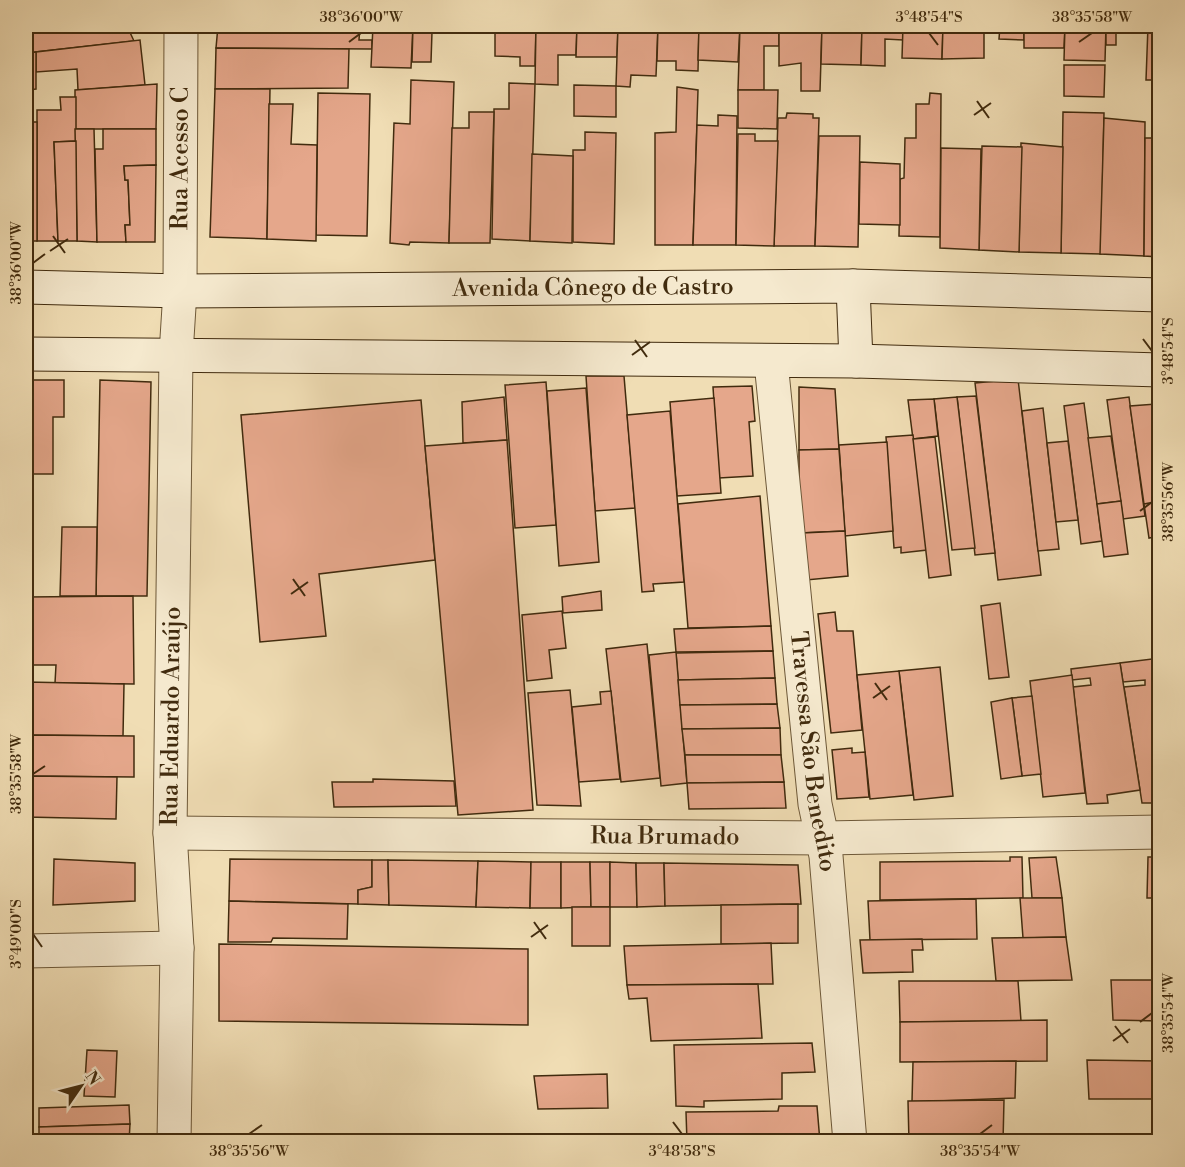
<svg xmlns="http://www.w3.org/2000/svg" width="1185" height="1167" font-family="'Libre Bodoni',serif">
<rect width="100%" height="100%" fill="#f0ddb4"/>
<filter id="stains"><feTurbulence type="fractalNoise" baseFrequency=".00333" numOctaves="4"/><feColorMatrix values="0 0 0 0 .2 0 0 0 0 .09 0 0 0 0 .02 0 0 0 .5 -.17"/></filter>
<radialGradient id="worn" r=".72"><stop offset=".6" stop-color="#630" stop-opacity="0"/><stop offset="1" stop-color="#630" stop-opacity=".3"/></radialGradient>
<g fill="#e5a78b" stroke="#412b0e" stroke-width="1.5">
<path d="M26,26H127L134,41L26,53Z"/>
<path d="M218,26H360L359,40H372V49L216,48Z"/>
<path d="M373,26H413L411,68L371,67Z"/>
<path d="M413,26H454V32H432L431,62H412Z"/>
<path d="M495,26H536L535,66H520V57L495,56Z"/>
<path d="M536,26H577L576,55H558V85L535,84Z"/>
<path d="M577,26H618L617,57H576Z"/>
<path d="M618,26H658L656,76L631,75L630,87L616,86Z"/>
<path d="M658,26H699L698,71L676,70V61H657Z"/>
<path d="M699,26H740L738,62L698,60Z"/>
<path d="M740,26H779V46H764V90H738Z"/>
<path d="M779,26H822L820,91H801V63L779,66Z"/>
<path d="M822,26H862L861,65L821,64Z"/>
<path d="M862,26H903V40L885,39V66L861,65Z"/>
<path d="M903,26H943L942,59L902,58Z"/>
<path d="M943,26H984V58L942,59Z"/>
<path d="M1000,26H1024V40L999,39Z"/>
<path d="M1024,26H1065L1064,48H1024Z"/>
<path d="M1065,26H1106L1105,61L1064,60Z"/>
<path d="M1106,26H1148V30H1116V45H1106Z"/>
<path d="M1148,26H1160V98L1159,80H1146Z"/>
<path d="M140,40L145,85L78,90L77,69L36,72V52Z"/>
<path d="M216,48L349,49L348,88L215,89Z"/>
<path d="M36,52V89L26,90V53Z"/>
<path d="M1064,65H1105L1104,97L1064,96Z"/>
<path d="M411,80L454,82L449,243L410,242L409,245L390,243L394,123L410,124Z"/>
<path d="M509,83L535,84L530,241L492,239L494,109H509Z"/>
<path d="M157,84L156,129H75V90Z"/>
<path d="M574,85L616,86V117L574,116Z"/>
<path d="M677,87L698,90L693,245H655V133L676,132Z"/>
<path d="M215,89H270L267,239L210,237Z"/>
<path d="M778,90L777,129L738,128V90Z"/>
<path d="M318,93L370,94L367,236L316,235Z"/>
<path d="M930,93L941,94L940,237L899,236L900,179L904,178L905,138H916V104H929Z"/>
<path d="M60,97H76V141L54,142L58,241H37V110H61Z"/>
<path d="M269,104H293L291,144L317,145L316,241L267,239Z"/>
<path d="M469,112H494L490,243H449L452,128H469Z"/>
<path d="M1063,112L1104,113L1101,254L1061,253Z"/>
<path d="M787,113L813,114V118H819L815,246H774L778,118H786Z"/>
<path d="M718,115L737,116L736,245H693L697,125L718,126Z"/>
<path d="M1104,118L1145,122L1144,256L1100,254Z"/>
<rect x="26" y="122" width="11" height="119"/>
<path d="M75,129H94L97,242L77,241Z"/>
<path d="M103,129H156V165L124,166L125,180H128L130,225H125L126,242H97L95,149H103Z"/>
<path d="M585,132L616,133L614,244L573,242V150H585Z"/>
<path d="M738,134H755V141H778L774,246L736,245Z"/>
<path d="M819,136H860L858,247L815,246Z"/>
<path d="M1145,138H1160V257L1144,256Z"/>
<path d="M76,141L77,241H58L54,142Z"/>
<path d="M1021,143L1063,147L1061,253L1019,252Z"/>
<path d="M982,146L1022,147L1019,252L979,250Z"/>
<path d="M941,148L981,149L979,250L940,248Z"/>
<path d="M532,154L573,156L572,243L530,241Z"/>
<path d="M860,162L900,164V225L859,224Z"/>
<path d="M156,165L155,242H126L125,225H130L128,180H125L124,166Z"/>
<path d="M586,376H624L635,508L595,511Z"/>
<path d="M1018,379L1041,575L998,580L975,383Z"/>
<path d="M26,380H64V417H53V474H26Z"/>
<path d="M100,380L151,382L147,596H96Z"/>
<path d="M546,382L556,525L515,528L505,385Z"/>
<path d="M752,386L755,421L749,422L753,476L719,478L713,387Z"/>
<path d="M799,387L835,389L839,449L799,450Z"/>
<path d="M586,388L599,562L559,566L547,391Z"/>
<path d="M976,396L995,553L975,555L957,397Z"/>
<path d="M504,397L507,440L463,443L462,402Z"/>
<path d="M957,397L975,548L952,550L934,399Z"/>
<path d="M1129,397L1145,516L1123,519L1107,400Z"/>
<path d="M714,398L721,493L677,496L670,402Z"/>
<path d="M934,399L938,436L913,439L908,400Z"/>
<path d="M421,400L435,560L319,574L326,636L260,642L241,415Z"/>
<path d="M1084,403L1102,541L1081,544L1064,406Z"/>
<path d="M1156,404L1160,427L1159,516L1158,502L1144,504L1130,406Z"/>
<path d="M1043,408L1059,549L1038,551L1022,411Z"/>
<path d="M670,411L684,582L653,584L654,591L642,592L627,415Z"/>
<path d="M913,435L927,550L901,553V547L894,548L886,437Z"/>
<path d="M1111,436L1121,501L1097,504L1088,438Z"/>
<path d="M935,437L951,575L929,578L913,439Z"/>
<path d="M507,440L533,810L458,815L425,446Z"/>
<path d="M1068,441L1078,520L1056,522L1047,443Z"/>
<path d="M887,442L893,531L845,536L839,445Z"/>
<path d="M839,449L845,531L799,533V450Z"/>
<path d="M760,496L771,626L688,628L678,504Z"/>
<path d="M1121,501L1128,554L1104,557L1097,504Z"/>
<path d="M1158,502L1160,536L1149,538L1144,504Z"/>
<path d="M62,527H97L96,596H60Z"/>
<path d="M845,531L848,576L806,580L802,533Z"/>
<path d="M601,591L602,610L563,613L562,597Z"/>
<path d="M133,596L134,684L55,683L56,665H26V597Z"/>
<path d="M1000,603L1009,677L989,679L981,606Z"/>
<path d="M562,611L566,648L549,650L552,678L527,681L522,615Z"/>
<path d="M835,612L837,631H853L862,730L831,733L818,614Z"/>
<path d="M771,626L773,651L676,652L674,629Z"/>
<path d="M647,644L660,778L621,782L606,649Z"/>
<path d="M773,651L775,678L678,680L676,653Z"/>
<path d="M676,652L687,783L661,786L649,655Z"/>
<path d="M1160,658V803H1142L1124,687L1145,685V680L1123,682L1120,663Z"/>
<path d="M1120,663L1140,790L1107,795L1108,803L1087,804L1073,687L1091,685L1090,678L1072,680L1071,669Z"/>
<path d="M940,667L953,796L914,800L899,671Z"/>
<path d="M899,671L913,795L870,799L857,675Z"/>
<path d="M1072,675L1085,793L1043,797L1030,681Z"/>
<path d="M775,678L777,704L680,705L678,680Z"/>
<path d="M26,682L124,684L123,736L26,735Z"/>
<path d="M570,690L581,806L537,805L528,693Z"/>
<path d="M611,691L620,779L579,782L572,707L601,704L600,692Z"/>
<path d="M1032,696L1041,774L1022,776L1012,698Z"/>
<path d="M1012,698L1022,776L1001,779L991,702Z"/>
<path d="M777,704L780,728L682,729L680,705Z"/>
<path d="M780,728L781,755H685L682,729Z"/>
<path d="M26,735L134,736V777L26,776Z"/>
<path d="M852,748V753L865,752L869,797L837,799L832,750Z"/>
<path d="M685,755H781L784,782L687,783Z"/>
<path d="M26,776L117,777L116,819L26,817Z"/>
<path d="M373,779L454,781L456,806L334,807L332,782H373Z"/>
<path d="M784,782L786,808L689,809L687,783Z"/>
<path d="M1010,857H1022L1023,898L880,900V862L1010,861Z"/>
<path d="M1056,857L1062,898H1032L1029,858Z"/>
<path d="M1148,857H1160V898H1147Z"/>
<path d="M54,859L135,863V901L53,905Z"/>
<path d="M230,859L372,860V887L358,890V904L229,901Z"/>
<path d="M372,860H388L389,905L358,904V890L372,887Z"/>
<path d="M388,860L478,861L476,907L389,905Z"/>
<path d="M478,861L531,862L530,908L476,907Z"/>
<path d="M531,862H561V908H530Z"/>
<path d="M561,862H590L591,907L561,908Z"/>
<path d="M590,862H610V907H591Z"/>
<path d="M610,862L636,863L637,907H610Z"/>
<path d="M636,863H664L665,906L637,907Z"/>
<path d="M664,863L798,865L801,904L665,906Z"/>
<path d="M1020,898H1062L1066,937L1023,938Z"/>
<path d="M976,899L977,939L870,940L868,901Z"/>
<path d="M229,901L348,904L347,939L273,938L271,942H228Z"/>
<path d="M798,904V943L721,944V905Z"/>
<rect x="572" y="907" width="38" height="39"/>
<path d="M1066,937L1072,980L996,981L992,938Z"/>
<path d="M922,939L923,950H912L913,972L863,973L860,940Z"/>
<rect x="1154" y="939" width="6" height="16"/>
<path d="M771,943L773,984L627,985L624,946Z"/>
<path d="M219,944L528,949V1025L219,1021Z"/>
<path d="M1111,980H1160V1021L1113,1020Z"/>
<path d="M899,981H1018L1021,1021L900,1022Z"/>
<path d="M758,984L762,1038L651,1041L647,998L629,999L627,985Z"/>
<path d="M1047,1020V1061L900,1062V1022Z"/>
<path d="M812,1043L815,1072L782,1073V1099L704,1101V1107L676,1106L674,1045Z"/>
<path d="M87,1050L117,1051L115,1097L84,1096Z"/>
<path d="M1087,1060L1160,1061V1099H1089Z"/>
<path d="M1016,1061L1015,1098L912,1102L913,1062Z"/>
<path d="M607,1074L608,1108L538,1109L534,1076Z"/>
<path d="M1004,1100L1003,1142H909L908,1101Z"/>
<path d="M129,1105L130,1124L39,1127V1108Z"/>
<path d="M779,1106H817L820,1142H687L686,1112L778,1111Z"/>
<path d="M130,1124L129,1142H39V1127Z"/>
</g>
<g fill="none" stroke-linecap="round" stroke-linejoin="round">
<g stroke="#6d5838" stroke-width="35">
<g id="street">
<path id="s1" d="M771,362L815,804L826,856L850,1142"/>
<path id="s2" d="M170,833L824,838L1160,832"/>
<path d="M26,951L177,948"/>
<path id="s3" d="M174,1142L177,948L170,833L176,354L180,291L181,26"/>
</g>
</g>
<g stroke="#412b0e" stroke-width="35">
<g id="secondary">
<path d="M853,286L856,361"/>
<path id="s4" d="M26,287L180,291L853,286L1160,295"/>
<path d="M26,354L856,361L1160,370"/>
</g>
</g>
<use href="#street" stroke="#f5e9ce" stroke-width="33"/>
<use href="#secondary" stroke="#f5e9ce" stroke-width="33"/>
</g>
<path fill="none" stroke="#412b0e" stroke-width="2" d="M929,33L938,45M349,42L361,33M1079,42L1092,33M977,101L989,118M974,115L991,103M53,236L65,253M50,251L68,239M33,263L45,254M1143,339L1152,351M635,340L647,357M632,355L650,342M1140,511L1152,502M293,579L305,596M291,594L308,582M875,683L887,700M873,698L890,686M33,774L45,766M534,922L546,939M33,934L42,947M531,937L548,925M1140,1022L1152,1013M1115,1026L1128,1043M1113,1041L1130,1029M673,1122L682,1134M249,1134L262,1125M980,1134L992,1125"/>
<g text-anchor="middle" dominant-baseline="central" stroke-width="4.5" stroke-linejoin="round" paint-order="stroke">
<g font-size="24" fill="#412b0e" stroke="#f5e9ce">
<text stroke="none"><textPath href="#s3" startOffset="984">Rua Acesso C</textPath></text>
<text stroke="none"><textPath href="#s4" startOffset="567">Avenida Cônego de Castro</textPath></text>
<text stroke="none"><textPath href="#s3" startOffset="426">Rua Eduardo Araújo</textPath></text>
<text stroke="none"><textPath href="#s1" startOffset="392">Travessa São Benedito</textPath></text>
<text stroke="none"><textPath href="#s2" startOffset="495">Rua Brumado</textPath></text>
</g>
</g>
<rect width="1185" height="1167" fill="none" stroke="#f0ddb4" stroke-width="66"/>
<g transform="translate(81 1086) rotate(55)" stroke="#f5e9ce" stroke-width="4.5" paint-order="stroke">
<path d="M0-4.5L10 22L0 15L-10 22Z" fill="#412b0e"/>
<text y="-9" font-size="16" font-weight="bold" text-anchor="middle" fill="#412b0e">N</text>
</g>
<rect x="33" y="33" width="1119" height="1101" fill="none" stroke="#412b0e" stroke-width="2"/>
<g font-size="15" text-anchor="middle" fill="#412b0e">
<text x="361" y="22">38°36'00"W</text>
<text x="929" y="22">3°48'54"S</text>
<text x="1092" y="22">38°35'58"W</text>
<text transform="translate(16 263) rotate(-90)" y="5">38°36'00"W</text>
<text transform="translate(1168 351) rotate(-90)" y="5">3°48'54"S</text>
<text transform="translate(1168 502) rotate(-90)" y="5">38°35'56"W</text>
<text transform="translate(16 774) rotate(-90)" y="5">38°35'58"W</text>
<text transform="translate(16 934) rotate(-90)" y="5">3°49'00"S</text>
<text transform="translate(1168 1013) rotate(-90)" y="5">38°35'54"W</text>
<text x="249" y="1156">38°35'56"W</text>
<text x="682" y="1156">3°48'58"S</text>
<text x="980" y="1156">38°35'54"W</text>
</g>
<rect width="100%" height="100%" filter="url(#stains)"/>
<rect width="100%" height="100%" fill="url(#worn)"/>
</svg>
